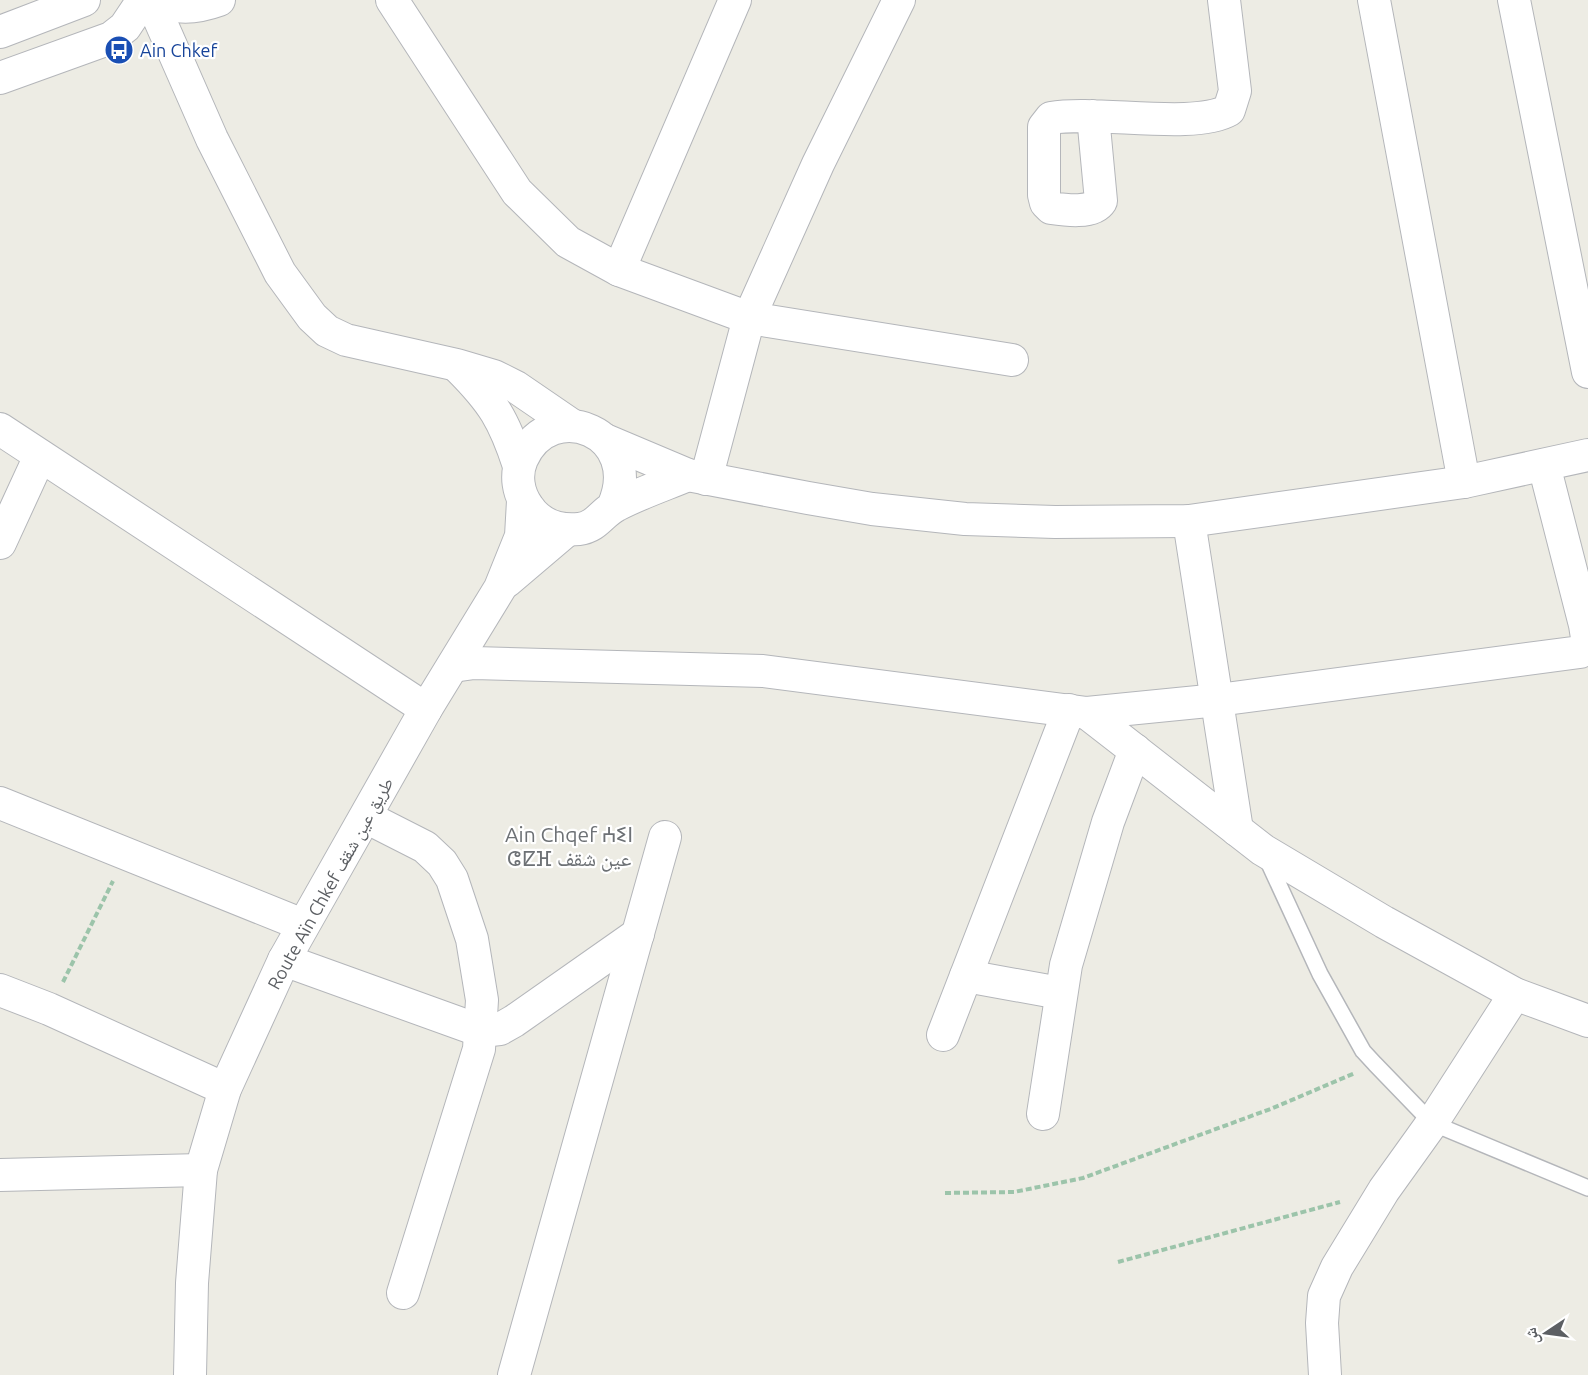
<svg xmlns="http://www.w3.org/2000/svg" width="1588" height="1375" font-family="Ubuntu,'Noto Naskh Arabic','Noto Sans Tifinagh',sans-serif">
<rect width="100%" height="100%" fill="#edece4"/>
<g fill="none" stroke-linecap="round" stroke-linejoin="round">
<g stroke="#b4b6ba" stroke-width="18">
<path id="service" d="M1266,857L1320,974L1363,1051L1375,1064L1432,1123L1588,1188"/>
</g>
<g stroke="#b4b6ba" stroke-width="34">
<g id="minor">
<path d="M151,0L212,139L280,273L312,317L327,331L346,340L457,365L494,376L516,387L573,426"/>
<path d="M152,0C177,9 194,9 219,0"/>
<path d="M392,0L517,192L568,242L619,270L749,318L1012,360"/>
<path d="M1374,0L1464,482"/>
<path d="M1514,0L1588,372"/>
<path d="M0,32L84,0"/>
<path d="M0,78L111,38L125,27L143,0"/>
<path d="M1093,116L1101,201C1093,214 1065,210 1051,208L1046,203L1044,195V127L1051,118C1097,110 1194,130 1229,110L1235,91L1224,0"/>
<path d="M619,270L735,0"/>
<path d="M459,368C493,402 504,420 519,466"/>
<path d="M0,429L426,709"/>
<path d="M605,440L688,475L808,498L872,509L965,519L1055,522L1189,521L1464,482L1588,455"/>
<path d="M706,479L749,318L818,164L899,0"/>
<path d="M613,507C646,433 551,394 522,459C515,475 518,493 528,507C540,525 558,531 579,529C597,527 602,512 617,505C640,493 664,485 688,475"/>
<path d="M1189,521L1237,830"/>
<path d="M0,543L40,456"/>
<path d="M507,581L567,530"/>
<path d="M453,666L474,663L763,671L1087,713L1218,700L1580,652L1588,644L1585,625L1544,465"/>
<path d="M1087,713L1263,850L1384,922L1515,994L1588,1021"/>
<path d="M0,803L303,925"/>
<path d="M366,817L425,847L442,863L452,879L472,939L482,1000L479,1049L403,1293"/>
<path d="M284,960L481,1031L500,1029L514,1021L638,934"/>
<path d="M966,976L1060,993"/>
<path d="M0,990L49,1009L225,1089"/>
<path d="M943,1035L1069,710"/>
<path d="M1043,1114L1066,965L1108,822L1135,750"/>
<path d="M0,1175L201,1170"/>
<path d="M190,1375L192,1283L201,1170L225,1089L284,960L426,709L500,588L521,536L523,501"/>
<path d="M514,1375L665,837"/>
<path d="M1325,1375L1322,1323L1324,1296L1337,1267L1384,1190L1432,1123L1515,994"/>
</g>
</g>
<g stroke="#9cc4aa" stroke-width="4" stroke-dasharray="6 3" stroke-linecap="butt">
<path d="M63,982L113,881"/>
<path d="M945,1193L1014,1192L1083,1178L1273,1108L1355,1073"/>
<path d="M1118,1262L1340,1202"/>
</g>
<use href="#service" stroke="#fff" stroke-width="15"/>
<use href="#minor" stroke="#fff" stroke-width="32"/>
</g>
<defs>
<g id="bus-disc" transform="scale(1.5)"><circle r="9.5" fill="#1a4fb4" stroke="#fff"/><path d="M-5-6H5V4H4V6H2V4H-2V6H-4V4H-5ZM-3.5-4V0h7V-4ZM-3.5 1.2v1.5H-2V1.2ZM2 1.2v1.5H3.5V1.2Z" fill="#fff"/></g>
</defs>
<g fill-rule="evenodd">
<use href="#bus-disc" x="119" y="50"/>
</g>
<g text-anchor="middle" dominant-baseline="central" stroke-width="4.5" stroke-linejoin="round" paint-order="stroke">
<g font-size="18" fill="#164399" stroke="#fff" text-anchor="start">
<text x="140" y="50">Ain Chkef</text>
</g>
<g font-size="18" fill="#5c5f63" stroke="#fff">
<text transform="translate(330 883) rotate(-61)">Route Aïn Chkef طريق عين شقف</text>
</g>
<g font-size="21" fill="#6d7175" stroke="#fff">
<text x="569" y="834">Ain Chqef ⵄⵉⵏ<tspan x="569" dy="24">ⵛⵇⴼ عين شقف</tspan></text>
</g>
</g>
<g transform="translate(1546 1333) rotate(257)" stroke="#ffffff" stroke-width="4.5" paint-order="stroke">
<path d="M0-4.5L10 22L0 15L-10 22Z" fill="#5c5f63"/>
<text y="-9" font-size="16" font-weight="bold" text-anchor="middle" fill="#5c5f63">ش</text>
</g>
</svg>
